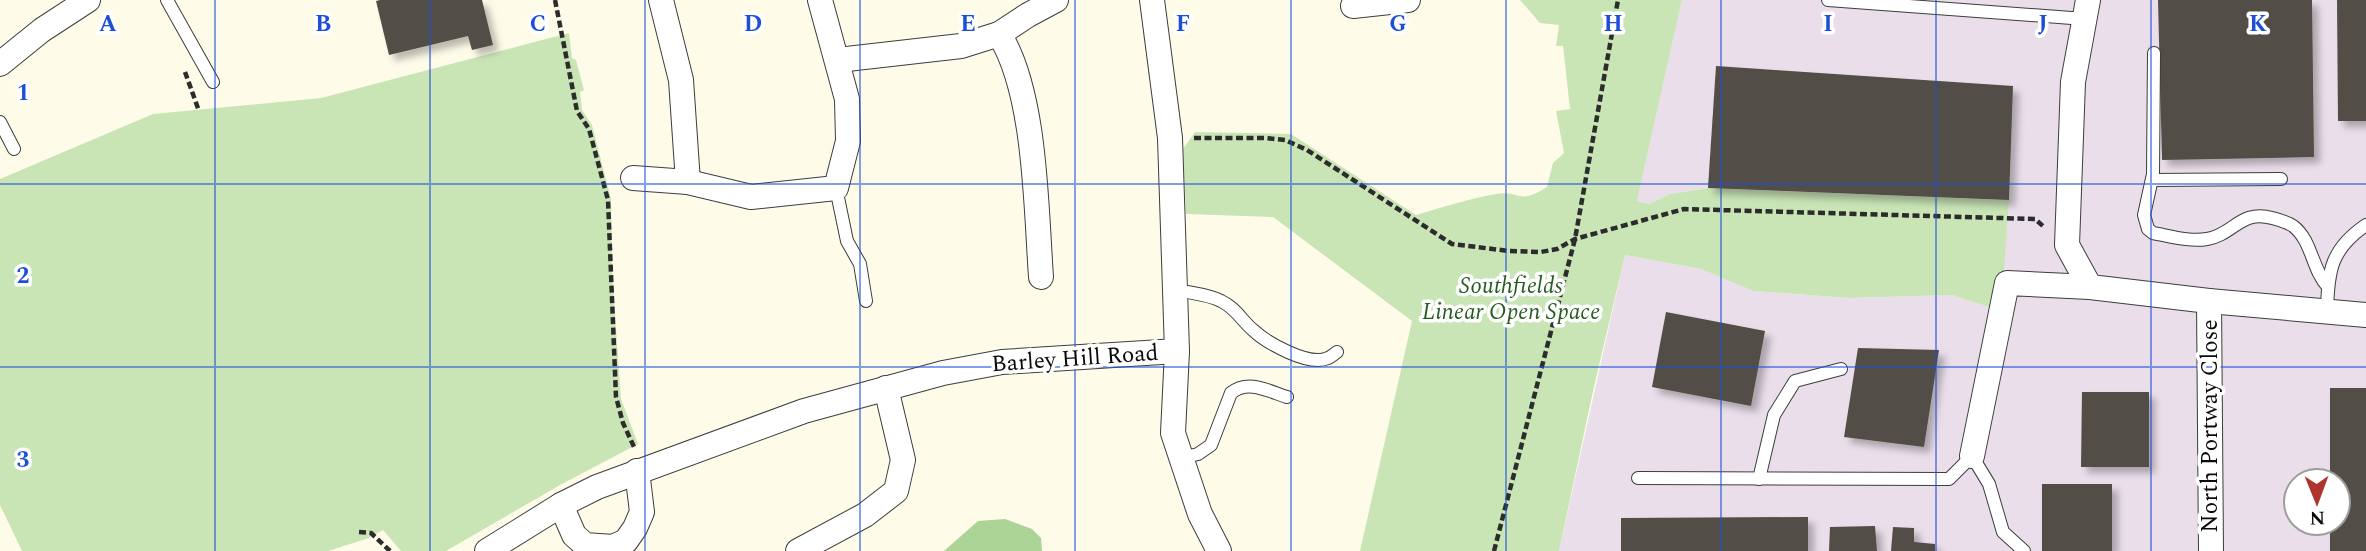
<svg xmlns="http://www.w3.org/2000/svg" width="2366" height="551" font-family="Spectral,serif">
<defs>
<filter id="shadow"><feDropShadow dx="6" dy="6" stdDeviation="3.5" flood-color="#0004"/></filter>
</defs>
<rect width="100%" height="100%" fill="#fefce9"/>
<path fill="#e9dee9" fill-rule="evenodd" d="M1682,0H2366V551H1559L1625,255L1701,269L1753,291L1849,298L1952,295L2001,311L2008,200L1708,188L1670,194L1649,204L1637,201ZM2296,481H2338V523H2296Z"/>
<g fill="#c9e5b6">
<path d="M1520,0H1682L1637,201L1649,204L1670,194L1708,188L2009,200L2001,311L1952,295L1849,298L1753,291L1701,269L1625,255L1593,391L1559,551H1360L1412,321L1273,217L1186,214L1183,149L1195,132L1291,134L1416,215C1443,207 1468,199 1496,194C1521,190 1517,206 1547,187L1553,163L1564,153L1556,111L1570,109L1563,46H1556L1559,25L1540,23Z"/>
<path d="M569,33L572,58L576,60L584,90L580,92L582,110L592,125L611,199L612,271L621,399L638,444L560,485L446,551H401L383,530L366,539L328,551H22L0,505V179L153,114L321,98Z"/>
</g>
<path fill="#acd496" d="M1005,519L1032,529L1041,538L1042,551H944L978,521Z"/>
<g fill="#524d47" filter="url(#shadow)">
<path d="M380,0H482L493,45L472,50L468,36L389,55L376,1Z"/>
<path d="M2158,0H2312L2314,157L2162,160Z"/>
<path d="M2337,0H2366V121H2338Z"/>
<path d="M1716,66L2013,86L2009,200L1708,188Z"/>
<path d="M1666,312L1765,331L1751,406L1652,387Z"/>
<path d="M1858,348L1939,350L1924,447L1844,437Z"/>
<path d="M2330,388H2366V551H2330V523H2338V481H2330Z"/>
<path d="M2082,392H2149V467H2081Z"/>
<rect x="2042" y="484" width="70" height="67"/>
<path d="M1808,517V551H1621V518Z"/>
<path d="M1875,526L1877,551H1829L1830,527Z"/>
<path d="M1893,527L1914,528V542L1935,544V551H1891Z"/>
</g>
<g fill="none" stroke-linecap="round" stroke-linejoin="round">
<g stroke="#3d3d3d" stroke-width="14">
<g id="service">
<path d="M167,0L213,82"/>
<path d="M1828,0L2085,19"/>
<path d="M2154,53L2153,174L2144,215L2148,229L2153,233C2170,236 2190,242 2207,239C2233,235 2241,209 2272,218C2279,220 2287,222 2293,226C2312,240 2312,270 2328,287"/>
<path d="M0,122L14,149"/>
<path d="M2152,180L2281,179"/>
<path d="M836,188L847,241L860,264L866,301"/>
<path d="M1173,289C1188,293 1208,294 1221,301C1236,308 1242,321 1253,330C1267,343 1309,367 1328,358C1331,357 1334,354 1337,352"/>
<path d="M2327,311C2328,270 2331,249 2366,225"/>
<path d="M1181,458L1198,454L1211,445L1231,393C1248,379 1268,391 1287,397"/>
<path d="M1638,478L1949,479L1972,456L1989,484L2003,532L2024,551"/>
<path d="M1759,479L1774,415L1795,381L1841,369"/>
</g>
</g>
<g stroke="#3d3d3d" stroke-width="26">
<g id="minor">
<path d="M661,0L681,80L688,182"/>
<path d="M1152,0L1170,138L1177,351L1173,433L1200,514L1219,551"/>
<path d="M2088,0L2073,82L2067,245L2090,287L2209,301L2366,315"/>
<path d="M1353,6L1408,0"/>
<path d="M999,34C1036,92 1036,208 1041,277"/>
<path d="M838,60L961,46L999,34L1028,15L1056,0"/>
<path d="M0,64L42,30L88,0"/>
<path d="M633,178L688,182L751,197L836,188L848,141L847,99L820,0"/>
<path d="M2209,301L2211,551"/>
<path d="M1972,456L2007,283L2090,287"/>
<path d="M561,505L574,535L585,545L613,547L626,541L635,528L642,512L637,471"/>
<path d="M487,551L561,505L597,487L804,411L943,373L1002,362L1177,351"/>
<path d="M798,551L865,515L896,491L903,460L886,388"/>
</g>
</g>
<g stroke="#2c2c2c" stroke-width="4.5" stroke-dasharray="7 3.5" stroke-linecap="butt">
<path d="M555,0L577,111L589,129L608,200L616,397L623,423L635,449"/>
<path d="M185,72L199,111"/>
<path d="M1194,138H1266L1285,140L1307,150L1452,244L1509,251L1541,252L1557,249L1575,239L1684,209L2035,219L2044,227"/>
<path d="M359,532L371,533L390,551"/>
<path d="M1494,551L1575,239L1618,0"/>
</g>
<use href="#service" stroke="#fff" stroke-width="12"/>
<use href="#minor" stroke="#fff" stroke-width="24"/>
</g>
<path fill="none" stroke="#1d4ed8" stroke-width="2" stroke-opacity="0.55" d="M215,0V551M430,0V551M645,0V551M860,0V551M1075,0V551M1291,0V551M1506,0V551M1721,0V551M1936,0V551M2151,0V551M0,184H2366M0,367H2366"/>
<g text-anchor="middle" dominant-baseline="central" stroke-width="7" stroke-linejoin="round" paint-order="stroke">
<g font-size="23" font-style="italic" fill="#275c20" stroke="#fff">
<text x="1511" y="286">Southfields<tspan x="1511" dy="26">Linear Open Space</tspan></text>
</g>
<g font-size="23" fill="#0a0a0a" stroke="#fff">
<text transform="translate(1075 359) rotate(-4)">Barley Hill Road</text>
<text transform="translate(2210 426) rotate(-90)">North Portway Close</text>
</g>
</g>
<g font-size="23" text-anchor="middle" font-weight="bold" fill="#1d4ed8" stroke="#fff" stroke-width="7" stroke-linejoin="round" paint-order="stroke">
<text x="108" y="31">A</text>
<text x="323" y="31">B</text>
<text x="538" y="31">C</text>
<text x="753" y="31">D</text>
<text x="968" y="31">E</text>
<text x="1183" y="31">F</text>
<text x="1398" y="31">G</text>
<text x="1613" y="31">H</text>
<text x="1828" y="31">I</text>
<text x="2043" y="31">J</text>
<text x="2258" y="31">K</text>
<text x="23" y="100">1</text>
<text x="23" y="283">2</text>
<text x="23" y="467">3</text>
</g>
<g transform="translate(2317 502) rotate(179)"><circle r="33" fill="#ffffff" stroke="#9d9d9d" stroke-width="2"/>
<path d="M0-5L12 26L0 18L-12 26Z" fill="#af332d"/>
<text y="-10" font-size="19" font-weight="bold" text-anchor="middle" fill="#0a0a0a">N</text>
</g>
</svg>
